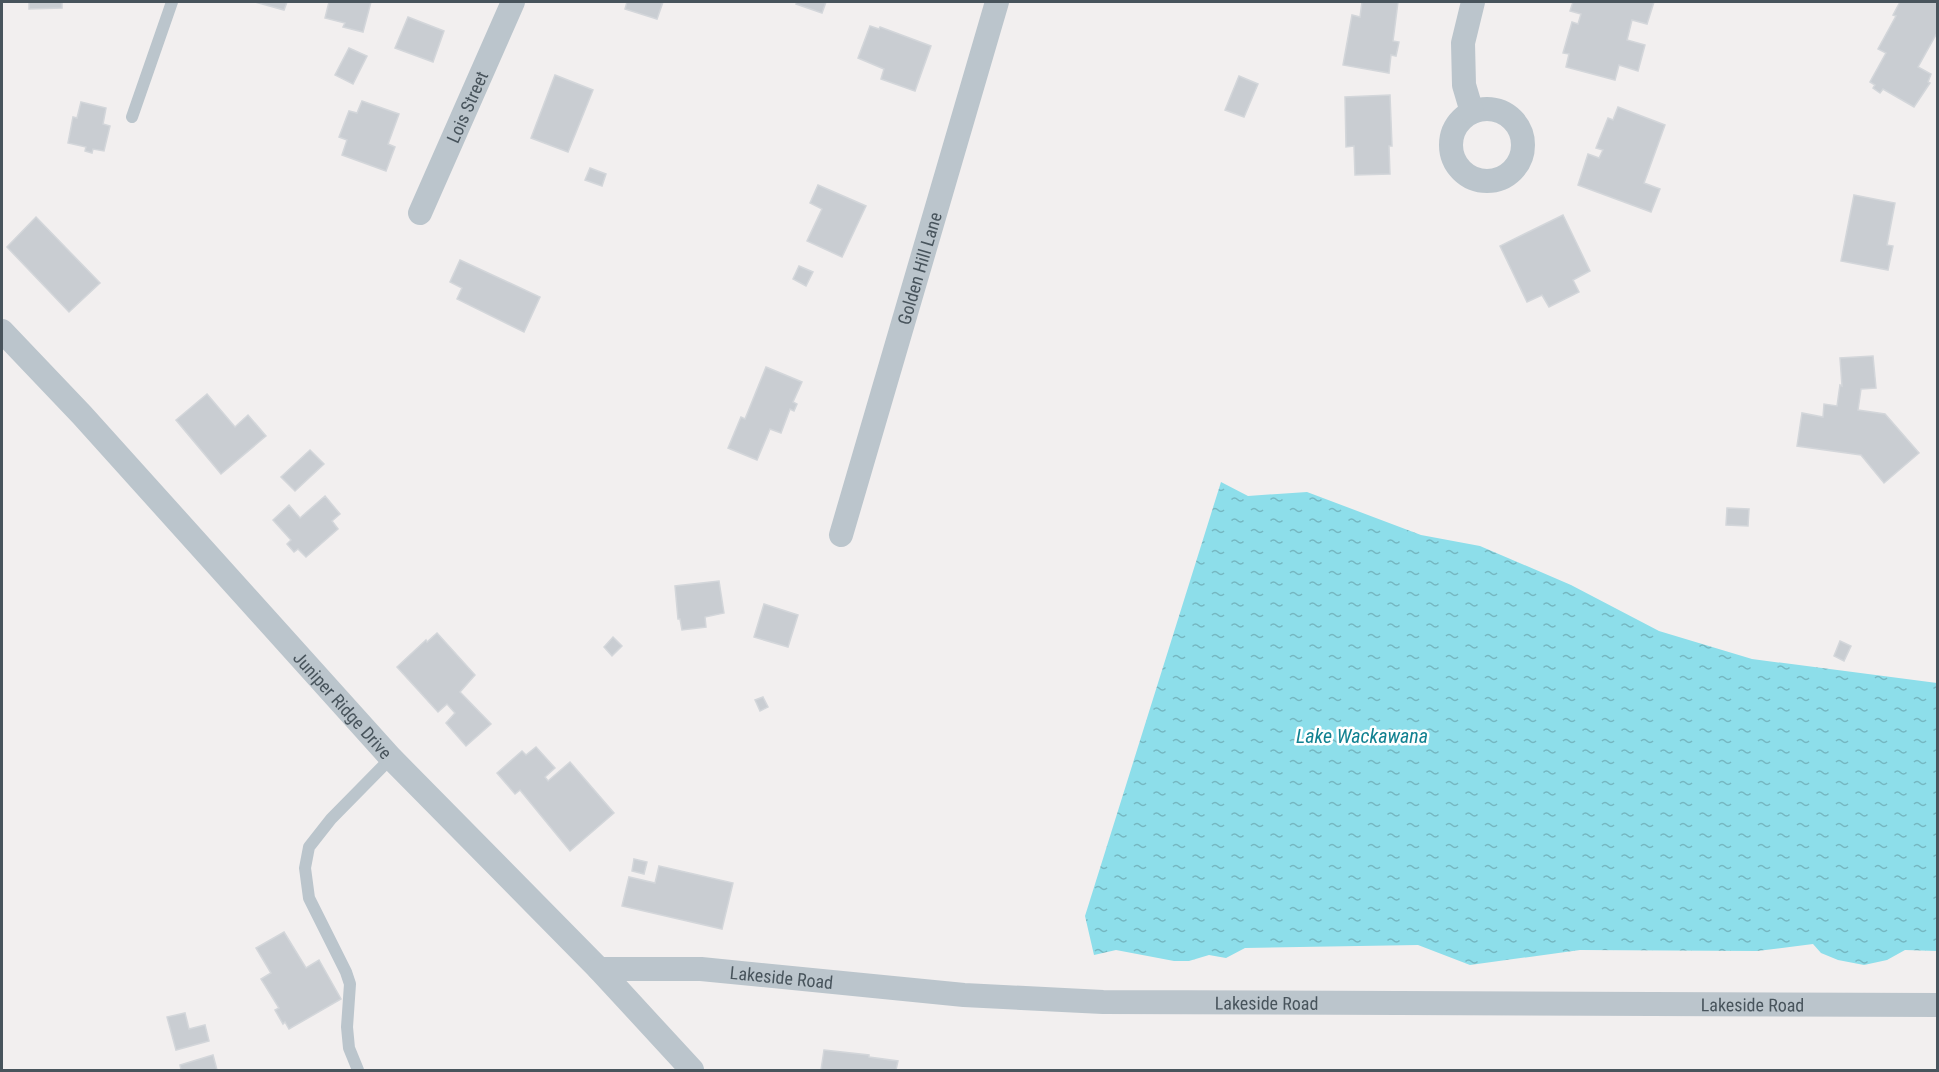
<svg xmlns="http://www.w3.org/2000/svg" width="1939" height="1072" font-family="'Roboto Condensed',sans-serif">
<defs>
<pattern id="water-ripples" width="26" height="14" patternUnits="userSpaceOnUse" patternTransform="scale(1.5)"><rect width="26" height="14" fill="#8ddeea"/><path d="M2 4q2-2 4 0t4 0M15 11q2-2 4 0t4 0" fill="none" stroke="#75b7c1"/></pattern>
</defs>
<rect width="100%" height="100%" fill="#f2efef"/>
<path fill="url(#water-ripples)" d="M1221,482L1248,496L1307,492L1421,535L1480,546L1571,585L1659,631L1752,659L1937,683V951L1905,950L1887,960L1864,965L1838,960L1821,953L1813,944L1757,951L1580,950L1470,965L1418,945L1245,948L1226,958L1209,955L1189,961H1174L1116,950L1094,955L1085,916Z"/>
<g fill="#c9cdd2" stroke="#d3d6da" stroke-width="1.5">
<path d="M29,2H62V8L29,9Z"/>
<path d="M255,2H287L284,10Z"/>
<path d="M329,2H371L363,32L343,27L345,23L325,18Z"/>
<path d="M627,2H663L657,19L625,9Z"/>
<path d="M797,2H826L822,13L796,4Z"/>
<path d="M1362,2H1398L1393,41L1399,42L1396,56L1391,55L1389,73L1343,65L1352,15L1360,17Z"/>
<path d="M1573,2H1654L1647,24L1632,20L1627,40L1645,45L1638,71L1619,65L1615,80L1566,67L1569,54L1563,53L1572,22L1578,24L1581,14L1570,11Z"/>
<path d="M1900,2H1938V31L1918,67L1931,74L1928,82L1930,83L1914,107L1883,89L1880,93L1873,88L1875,85L1870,82L1886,53L1878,49L1896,16L1893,15Z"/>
<path d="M408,17L444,31L433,62L395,48Z"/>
<path d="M870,26L879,29L880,27L931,46L915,91L881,79L884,69L858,58Z"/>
<path d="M349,48L367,56L353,84L335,75Z"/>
<path d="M555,75L593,90L568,152L531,138Z"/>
<path d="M1239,76L1258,84L1244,117L1225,110Z"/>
<path d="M1390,95L1392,146H1389L1390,174L1355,175L1354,146L1346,147L1345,97Z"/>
<path d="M362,101L399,114L388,144L395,147L386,171L342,155L347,140L339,137L349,111L357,113Z"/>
<path d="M81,102L106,108L103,124L110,126L104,151L93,149L92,153L85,151L86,147L68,143L73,117L77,118Z"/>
<path d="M1618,107L1665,125L1644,183L1660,189L1651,212L1578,185L1588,154L1599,158L1603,150L1596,148L1608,118L1613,120Z"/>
<path d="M590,168L606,174L602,186L585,180Z"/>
<path d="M818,185L866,206L842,257L807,241L822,209L810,203Z"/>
<path d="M1854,195L1895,203L1887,245L1893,246L1888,270L1841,261Z"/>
<path d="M1563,215L1590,271L1573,280L1579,292L1549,307L1542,295L1527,302L1500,246Z"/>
<path d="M36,217L100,283L69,312L7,247Z"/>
<path d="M460,260L540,297L524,332L457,299L462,288L450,282Z"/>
<path d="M799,266L813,272L806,286L793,279Z"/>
<path d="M1873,356L1876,388L1861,389L1858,410L1885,414L1919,453L1884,483L1861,455L1797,446L1802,413L1823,417L1824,404L1837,406L1840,385L1842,386L1840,358Z"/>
<path d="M766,367L802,382L793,402L797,404L794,411L790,409L781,433L770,429L757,460L728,448L741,417L745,419Z"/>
<path d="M207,394L235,427L248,415L266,436L221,474L176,420Z"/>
<path d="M310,450L324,464L295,491L281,477Z"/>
<path d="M325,496L340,514L332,521L338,529L306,557L298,549L294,552L287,544L291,540L273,520L289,505L300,518Z"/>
<path d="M1727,508L1749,509L1748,526L1726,525Z"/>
<path d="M719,581L724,613L705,617L706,627L682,630L680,619H678L675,586Z"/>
<path d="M764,604L798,615L788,647L754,637Z"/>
<path d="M437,633L475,675L460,692L491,724L466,746L446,723L455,713L447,704L438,712L397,667L426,640L427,642Z"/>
<path d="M613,637L622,646L612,656L604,647Z"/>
<path d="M1840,641L1851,646L1844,661L1834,656Z"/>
<path d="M763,697L768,707L760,711L755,700Z"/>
<path d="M536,747L555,768L545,777L548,781L570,762L614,813L570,851L520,790L515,794L497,773L522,751L526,755Z"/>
<path d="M634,859L647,862L644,874L632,871Z"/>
<path d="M659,866L733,883L722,929L622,906L629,877L655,883Z"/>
<path d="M284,932L306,968L319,960L341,999L289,1029L285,1022L283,1024L275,1010L279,1008L261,979L271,973L256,948Z"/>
<path d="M185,1013L189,1029L205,1025L209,1041L176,1050L167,1017Z"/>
<path d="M824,1050L869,1055V1057L898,1061L896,1070H821Z"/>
<path d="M213,1055L217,1070H181L180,1065Z"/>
</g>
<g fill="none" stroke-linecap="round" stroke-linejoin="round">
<g stroke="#bbc5cc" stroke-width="12">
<path d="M132,117L172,2"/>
<path d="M358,1070L349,1048L347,1027L350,984L346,972L309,898L305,868L309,847L331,819L391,758"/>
</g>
<g stroke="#bbc5cc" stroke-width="24">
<circle cx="1487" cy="145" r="36"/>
<path d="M1472,112L1464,85L1463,43L1473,2"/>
<path id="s1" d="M420,213L513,2"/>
<path id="s2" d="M2,331L82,415L391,758L599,969L692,1070"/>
<path id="s3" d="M841,535L997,2"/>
<path id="s4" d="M599,969H701L964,995L1103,1002L1938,1005"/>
</g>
</g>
<g text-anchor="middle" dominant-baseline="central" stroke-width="5" stroke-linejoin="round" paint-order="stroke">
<g font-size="18" fill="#48545c" stroke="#fff">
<text stroke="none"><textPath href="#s1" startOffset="116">Lois Street</textPath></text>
<text stroke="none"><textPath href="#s3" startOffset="278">Golden Hill Lane</textPath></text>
<text stroke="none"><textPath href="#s2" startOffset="506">Juniper Ridge Drive</textPath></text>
<text stroke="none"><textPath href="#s4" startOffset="183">Lakeside Road</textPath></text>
<text stroke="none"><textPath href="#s4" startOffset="669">Lakeside Road</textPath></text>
<text stroke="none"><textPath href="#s4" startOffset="1155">Lakeside Road</textPath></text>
</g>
<g font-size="20" font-style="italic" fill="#108090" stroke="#fff">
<text x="1362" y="736">Lake Wackawana</text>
</g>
</g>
<rect width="1939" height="1072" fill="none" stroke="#48545c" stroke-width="6"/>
</svg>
